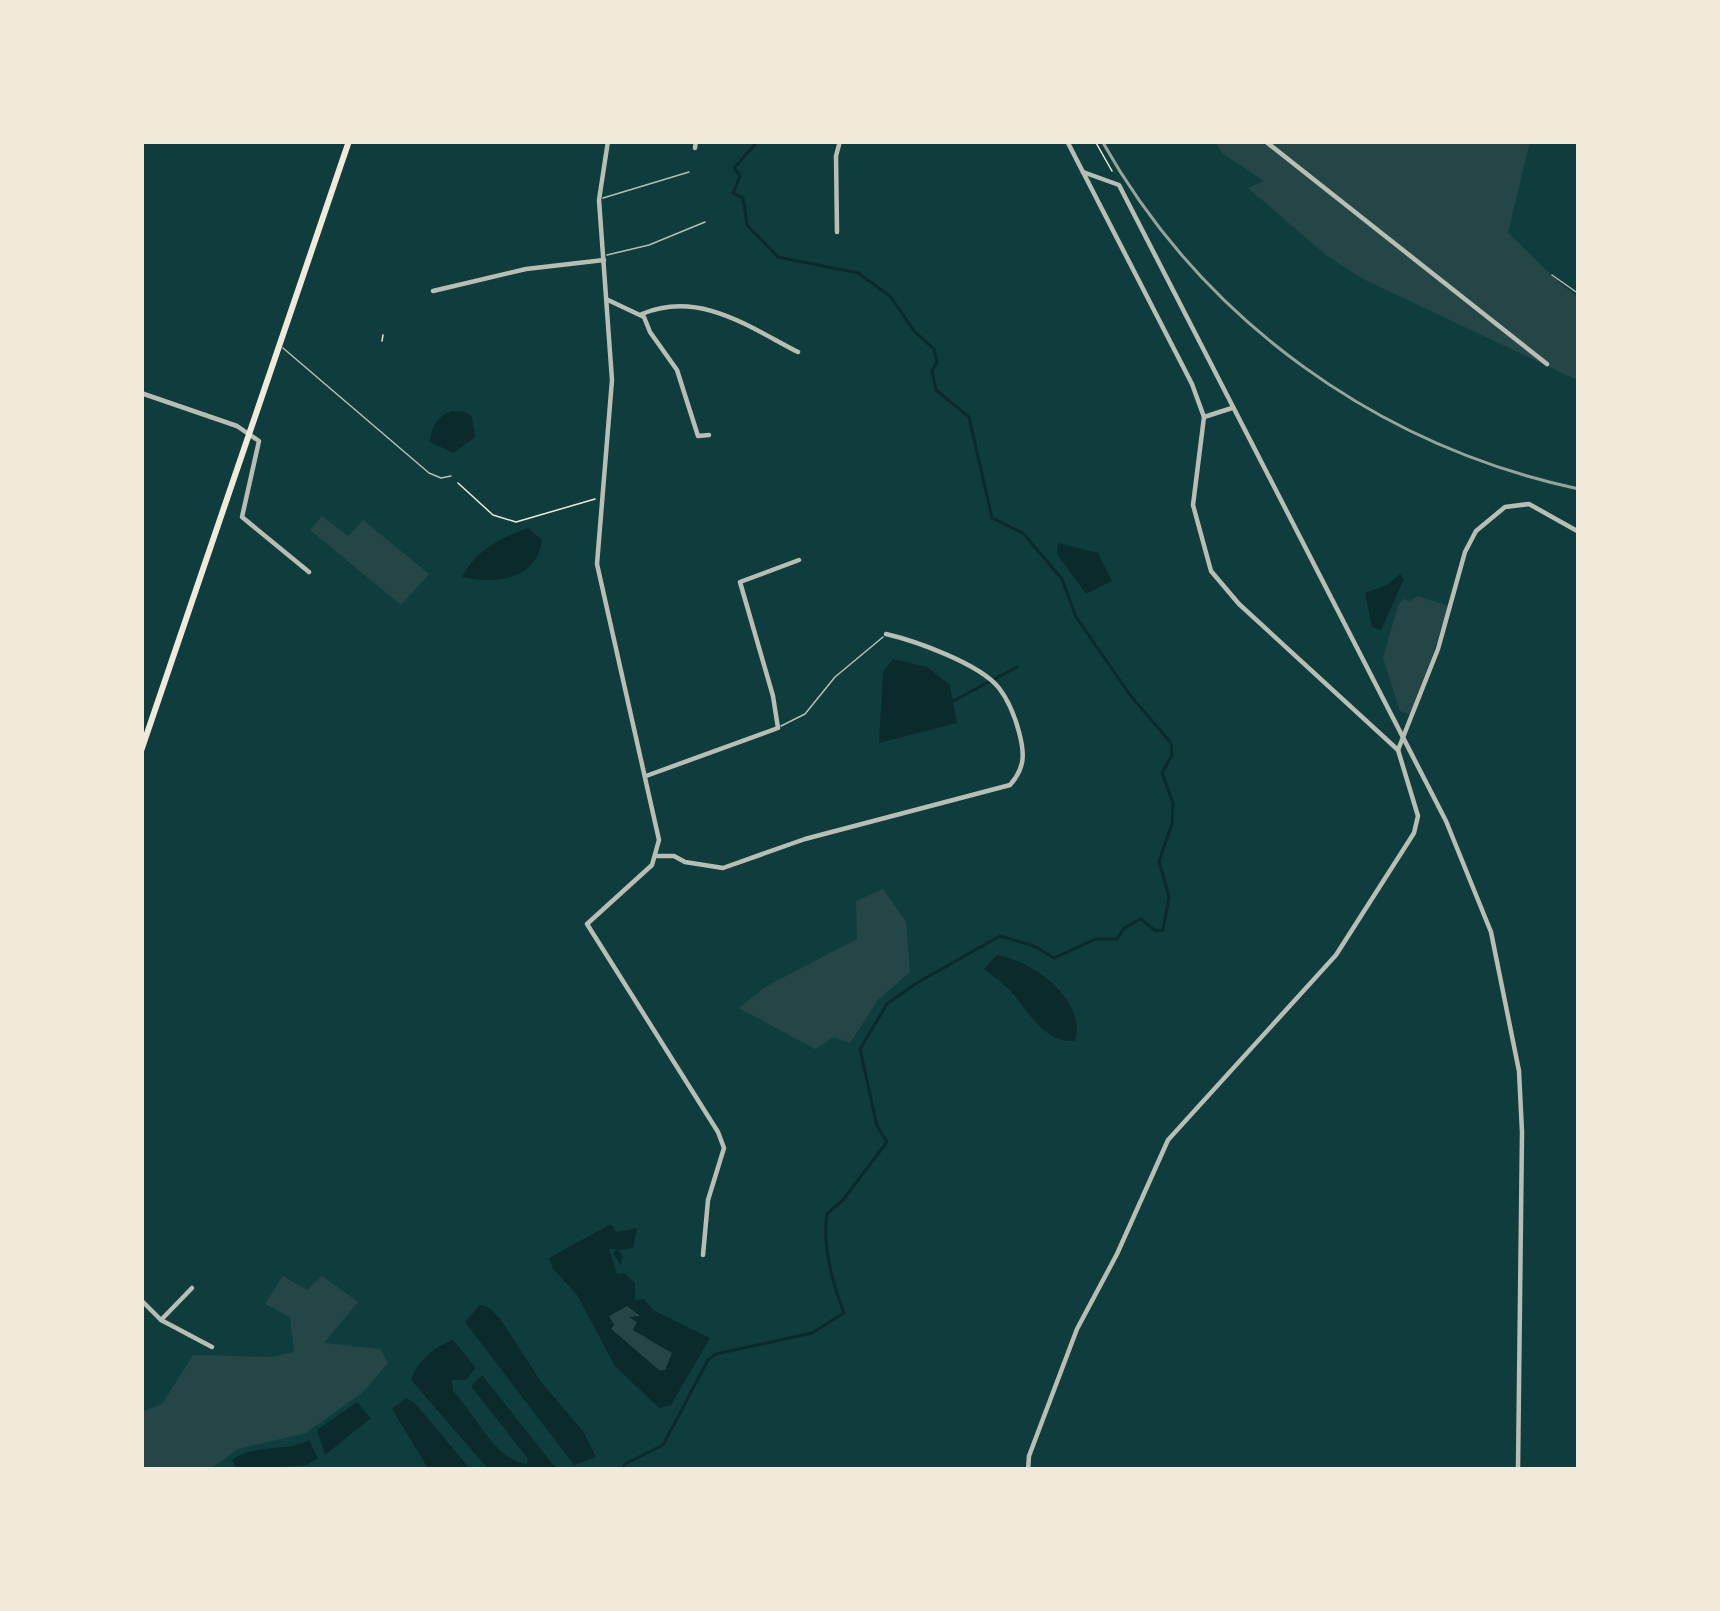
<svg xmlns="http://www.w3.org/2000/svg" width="1720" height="1611" font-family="'IBM Plex Sans',sans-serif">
<rect width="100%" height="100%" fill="#0f3d3e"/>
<g fill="#244646">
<path d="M1215,141H1530L1508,233C1534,257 1549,276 1579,298V381L1361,278L1326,255L1248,188L1264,181L1222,153Z"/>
<path d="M322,516L348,536L363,520L429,574L401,605L310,530Z"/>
<path d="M1418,596L1449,606L1412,715L1400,711L1383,658L1398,606L1403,599L1410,601Z"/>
<path d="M883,889L906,922L910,972L878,1000L850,1043L834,1037L815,1049L739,1008L765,987L857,939L856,901Z"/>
<path d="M283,1276L307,1290L322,1276L358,1302L324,1343L380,1349L388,1363L363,1392L306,1433L238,1449L209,1470H141V1412L162,1404L193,1355L272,1357L294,1352L290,1317L265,1304Z"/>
<path d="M627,1306L640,1315L638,1319L633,1314L637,1322L634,1330L672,1353L665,1371L659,1370L611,1329L609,1316Z"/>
</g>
<g fill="#0a2a2b" fill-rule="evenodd">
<path d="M451,411L466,412L472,417L475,437L454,453L430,442C431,427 437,417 451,411Z"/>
<path d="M528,528L542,540C536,581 495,584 462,577C475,551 501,537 528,528Z"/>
<path d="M1058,543L1098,553L1112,581L1086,594L1057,554Z"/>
<path d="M1400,574L1404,579L1381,630L1372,627L1365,593L1387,585Z"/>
<path d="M893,659L927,667L950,685L957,723L879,743L883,672Z"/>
<path d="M997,955C1033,961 1087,1000 1075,1041C1045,1043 1031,1015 1014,995C1006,985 994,977 984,969Z"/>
<path d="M611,1224L616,1232L637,1228L633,1248L618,1250L622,1255L621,1266L613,1253L617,1249H609L617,1274L624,1273L635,1283V1300L644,1299L653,1310L710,1338L671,1405L659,1408L615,1366L577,1295L553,1269L549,1258ZM627,1306L640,1316L629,1317L637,1322L633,1330L672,1353L665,1370H659L611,1329L614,1325L609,1316Z"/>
<path d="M480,1305L490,1308L501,1320L541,1382L583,1431L596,1457L574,1465L465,1322Z"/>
<path d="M453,1340L476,1368L466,1380H452L453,1391C475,1413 495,1461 527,1464L528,1459L471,1386L482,1375L555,1467L554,1470H489L412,1381C412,1365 438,1344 453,1340Z"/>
<path d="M406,1398L414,1402L471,1470H429L392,1409Z"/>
<path d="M357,1402L371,1418L325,1455L317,1430Z"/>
<path d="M309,1440L318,1458L307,1465L238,1470L232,1460C255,1443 284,1453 309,1440Z"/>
</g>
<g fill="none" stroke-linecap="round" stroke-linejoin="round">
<g stroke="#0a2a2b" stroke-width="3">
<path d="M953,701L1017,667"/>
<path d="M622,1470L625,1464L663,1445L708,1360L716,1354L812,1333L844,1313C833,1284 822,1245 827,1214L843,1200L887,1142L877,1126L860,1049L887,1004L915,984L1000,936L1034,946L1054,958L1096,939H1117L1124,928L1141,919L1156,931L1163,930L1169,897L1159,861L1172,824L1173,803L1162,773L1172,755L1171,743L1130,695L1076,617L1062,579L1023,533L992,518L969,417L936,390L932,371L937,362L934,349L915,332L890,296L858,273L778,257L747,225L743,198L733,193L740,176L734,168L758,141"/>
</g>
<g stroke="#f1e9da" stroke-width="1.5">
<path d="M1095,141L1112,171"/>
<path d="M382,341L383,335"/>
<path d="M458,483L493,515L516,522L595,499"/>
</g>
<g stroke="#b8beb3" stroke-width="1.5">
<path d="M603,198L689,172"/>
<path d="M607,255L649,245L705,222"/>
<path d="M1552,275L1579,294"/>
<path d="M283,348L429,473L441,478L451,476"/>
<path d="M781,726L805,714L835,677L883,637"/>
</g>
<g stroke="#b8beb3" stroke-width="4.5">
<path d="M608,141L599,200L612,380L597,564L659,840L652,865L587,924L718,1132L724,1148L708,1200L703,1255"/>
<path d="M1067,141L1192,384L1204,417L1232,408"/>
<path d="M1265,141L1547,364"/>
<path d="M695,148L696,141"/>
<path d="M1083,172L1119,185L1446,821L1491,932L1519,1071L1522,1132L1518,1470"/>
<path d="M837,232L836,156L840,141"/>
<path d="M433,291L526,269L604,260"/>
<path d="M608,300L644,317L650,332L677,370L698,436L709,435"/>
<path d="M642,314C699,290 749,327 798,352"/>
<path d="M141,393L237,426L259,441L242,517L309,572"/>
<path d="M1204,417L1193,505L1211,571L1239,604L1398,750"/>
<path d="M1398,750L1438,649L1465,552L1476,531L1505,507L1529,504L1579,532"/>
<path d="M646,776L778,728L773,696L740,582L799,560"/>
<path d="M656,856H674L685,862L723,868L805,839L1010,785C1025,768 1025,754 1019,732C1015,717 1009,701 999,688C980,664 916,641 886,634"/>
<path d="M141,1300L161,1320L212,1347"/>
<path d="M161,1320L192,1288"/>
<path d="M1028,1470L1029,1456L1077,1329L1117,1254L1168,1140L1336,955L1414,833L1418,816L1398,750"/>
</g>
<path stroke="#f1e9da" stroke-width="6" d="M141,751L349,141"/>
<path stroke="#97a49c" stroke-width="3" d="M1102,141C1203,321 1378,446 1579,489"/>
</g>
<rect width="1720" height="1611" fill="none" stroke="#f1e9da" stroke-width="288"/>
</svg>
